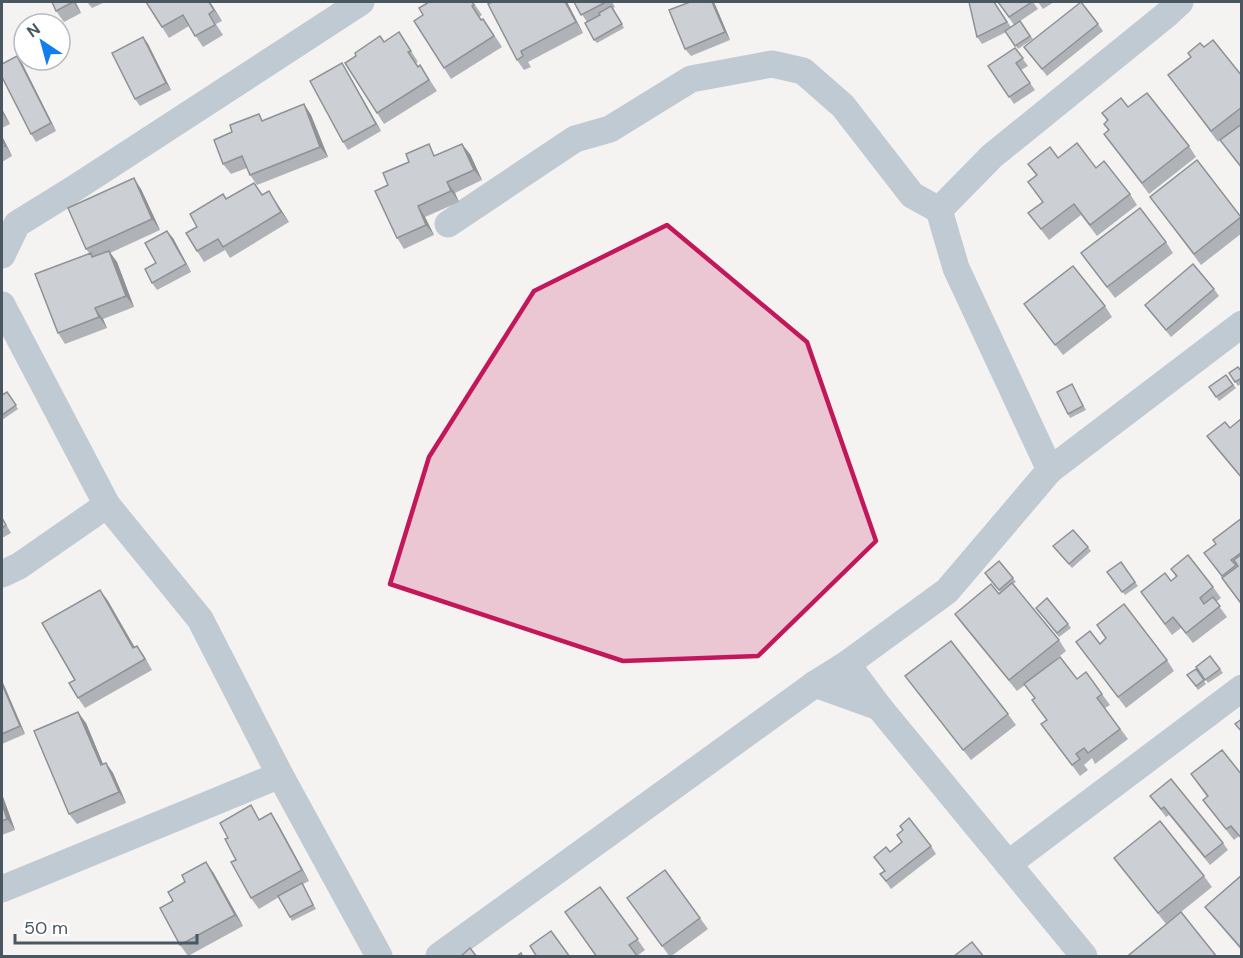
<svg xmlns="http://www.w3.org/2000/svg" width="1243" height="958" font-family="'DM Sans',sans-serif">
<rect width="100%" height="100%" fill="#f5f2f2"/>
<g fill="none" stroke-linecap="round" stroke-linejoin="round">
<g stroke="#c0cad2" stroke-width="27">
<path d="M939,210L992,156L1166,15L1180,2"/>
<path d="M448,224L575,139L610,129L691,79L772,64L803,71L843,106L912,195L939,210L956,268L1050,470"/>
<path d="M2,255L17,224L72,190L361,2"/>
<path d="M2,305L107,505L200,619L280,775L379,956"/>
<path d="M2,574L19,566L107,505"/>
<path d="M847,664L879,707L1084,956"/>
<path d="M815,684L879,707"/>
<path d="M1008,864L1242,688"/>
<path d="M2,889L280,775"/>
<path d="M439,956L815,684L847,664L947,591L1050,470L1242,324"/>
</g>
</g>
<g fill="#afb3b7">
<path d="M52,2H78H76L81,13L64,22L56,11Z"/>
<path d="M87,2H105L92,8Z"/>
<path d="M146,2H210L222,21L216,24L223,35L203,47L189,26L169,38Z"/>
<path d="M473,2L482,15L479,17L491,30L502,47L451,79L444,68Z"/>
<path d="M492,2H567L583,33L528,62L531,67L524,70L517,60Z"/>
<path d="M574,2H612L615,7L613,8L624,28L597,43L594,40L600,15L587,22Z"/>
<path d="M690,2H714L730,40L691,56L685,49Z"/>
<path d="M994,2L1011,27L1020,21L1033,39L1018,49L1006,32L982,44L977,37Z"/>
<path d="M998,2H1033L1038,9L1014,25Z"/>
<path d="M1038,2H1054L1043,9Z"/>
<path d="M1098,24L1103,31L1047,76L1024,47Z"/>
<path d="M143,37L148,44L171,90L140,106L135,99Z"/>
<path d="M384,41L406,43L418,62L416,63L418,67L420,65L437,91L384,124L377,113Z"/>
<path d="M1204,47L1242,76V168L1220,140L1218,142L1168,75Z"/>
<path d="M1015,48L1028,66L1021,70L1035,90L1014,104L988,66Z"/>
<path d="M22,63L56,131L36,142L31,134Z"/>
<path d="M342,63L347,71L381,131L348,150L343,142Z"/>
<path d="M304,104L311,115L328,157L257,185L250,175L247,168L231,174L223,164L264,120Z"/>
<path d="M1128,107L1189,146L1196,157L1149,194L1104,134L1108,130L1104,124L1107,121L1102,113Z"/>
<path d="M2,109L10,124L2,128Z"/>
<path d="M2,136L12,156L2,162Z"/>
<path d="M470,154L482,180L455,193L459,202L425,217L434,235L404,249L397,238L388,185L437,155Z"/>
<path d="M1058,158L1096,168L1130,194L1137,205L1097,236L1081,215L1049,240L1028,213L1043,202L1028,182L1036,175L1028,164Z"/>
<path d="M141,189L160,230L110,253L117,262L134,307L103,319L107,328L65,344L58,333L89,253L86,249Z"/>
<path d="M263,195L276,202L289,222L230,258L225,250L204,262L197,251V227L227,199Z"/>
<path d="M1150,197L1241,217L1242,233L1201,265Z"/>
<path d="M173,238L191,272L157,290L152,283L156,263Z"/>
<path d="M1166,242L1173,253L1115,298L1081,253Z"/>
<path d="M1214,289L1219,296L1171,337L1145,305Z"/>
<path d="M1024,304L1105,306L1112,317L1063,355Z"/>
<path d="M1242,372V383L1238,386L1229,373Z"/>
<path d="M1226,375L1236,388L1219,401L1209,387Z"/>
<path d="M1074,388L1086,410L1070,418L1068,414Z"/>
<path d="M7,392L18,409L2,420V395Z"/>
<path d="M1242,418V479L1215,447L1207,436L1230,428Z"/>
<path d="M2,517L11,533L2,538Z"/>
<path d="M1242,518V604L1227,586L1222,578H1223L1204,553L1215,544Z"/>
<path d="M1053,546L1088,547L1091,551L1072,568Z"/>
<path d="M999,561L1016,582L1013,584L1059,640L1066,651L1043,670L1077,679L1086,672L1110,705L1105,708L1128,739L1095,764L1092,758L1084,765L1088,770L1080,776L1041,724L1046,720L1035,698L1025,685L1017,691L962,624L955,614L1000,592L987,577Z"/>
<path d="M1121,562L1138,586L1125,595L1107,572Z"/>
<path d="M1171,569L1213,587L1221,598L1216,602L1227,617L1193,643L1181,628L1172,635L1141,592L1171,581L1176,577Z"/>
<path d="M100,590L108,601L134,647L137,646L152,670L85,708L78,698L75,680Z"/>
<path d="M1036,608L1068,624L1071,628L1059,637Z"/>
<path d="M1097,625L1167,660L1174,671L1126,708L1076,642L1100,644L1106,638Z"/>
<path d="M1210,656L1223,673L1208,683L1196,667Z"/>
<path d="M1196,669L1206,684L1198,690L1187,675Z"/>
<path d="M905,676L1008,714L1016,725L971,760Z"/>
<path d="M2,680L25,734L2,744Z"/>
<path d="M86,723L103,764L106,763L113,773L126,803L77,824L69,814Z"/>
<path d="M1191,774L1242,775V840L1239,836L1234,840L1203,800L1207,797Z"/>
<path d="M2,794L15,830L2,835Z"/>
<path d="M1150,796L1223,843L1228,850L1210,865L1169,815L1166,817Z"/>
<path d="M260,819L278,824L309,881L303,884L316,909L292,921L279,897L259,909L251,898L236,860Z"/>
<path d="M900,826L931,846L936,854L891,889L880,874L884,872L890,852L902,842L897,835L903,830Z"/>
<path d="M1114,858L1204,876L1212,887L1166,924Z"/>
<path d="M665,870L708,929L670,957L627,898Z"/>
<path d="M213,872L243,926L188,956L180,945L173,901Z"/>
<path d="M1242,875V951L1213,917L1205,907Z"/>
<path d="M600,887L645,950L637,956L597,957Z"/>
</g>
<g fill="#8f9295">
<path d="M73,2H75L81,13Z"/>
<path d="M209,2H210L222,21L214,10Z"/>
<path d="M565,2H567L583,33L576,22Z"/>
<path d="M712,2H714L730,40L725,32Z"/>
<path d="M143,37L148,44L171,90L166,83Z"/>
<path d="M17,56L22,63L56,131L51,123Z"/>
<path d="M342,63L347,71L381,131L376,124Z"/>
<path d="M304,104L311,115L328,157L320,147Z"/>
<path d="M2,109L10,124L2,113Z"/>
<path d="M2,136L12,156L2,140Z"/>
<path d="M462,144L470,154L482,180L474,170Z"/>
<path d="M134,178L141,189L160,230L152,219Z"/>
<path d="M447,182L455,193L459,202L451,191Z"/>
<path d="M269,191L276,202L289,222L281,212Z"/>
<path d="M418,206L425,217L434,235L426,225Z"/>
<path d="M167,231L173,238L191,272L186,264Z"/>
<path d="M109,251L117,262L134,307L126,296Z"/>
<path d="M95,308L103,319L107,328L99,317Z"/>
<path d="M100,590L108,601L141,658L133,648Z"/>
<path d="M137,646L144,656L152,670L145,659Z"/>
<path d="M2,680V681L25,734L20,726L2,684Z"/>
<path d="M78,712L86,723L108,776L101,765Z"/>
<path d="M106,763L113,773L126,803L119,792Z"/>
<path d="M2,794L15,830L7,819L2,804Z"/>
<path d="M271,813L278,824L309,881L302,870Z"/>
<path d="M206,862L213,872L243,926L235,915Z"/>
</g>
<g fill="#ccd0d5" stroke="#8f9295" stroke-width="1.5">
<path d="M52,2H73L56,11Z"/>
<path d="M146,2H209L214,10L209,14L215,25L195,36L183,15L162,27Z"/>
<path d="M429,2H472L474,5L472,6L481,20L483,19L494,36L444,68L414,21L423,15L419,8Z"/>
<path d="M492,2H565L576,22L521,51L523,56L517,60L488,4Z"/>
<path d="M574,2H606L581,15Z"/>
<path d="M690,2H712L725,32L685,49L669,10Z"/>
<path d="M969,2H994L1007,22L977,37Z"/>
<path d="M998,2H1032L1009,17Z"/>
<path d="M1081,2L1098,24L1042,69L1024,47Z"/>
<path d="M611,6L622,24L594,40L585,23L600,15L599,13Z"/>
<path d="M1020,21L1030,36L1015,46L1005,31Z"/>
<path d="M399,32L411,51L408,52L418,67L420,65L429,80L377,113L345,63L356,56L355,53L380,36L384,42Z"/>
<path d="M143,37L166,83L135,99L112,53Z"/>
<path d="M1213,40L1242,76V107L1211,131L1168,75L1191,57L1188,53L1200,43L1204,47Z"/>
<path d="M1015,48L1023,58L1016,63L1030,83L1009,97L988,66Z"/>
<path d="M17,56L51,123L31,134L2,77V64Z"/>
<path d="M342,63L376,124L343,142L310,81Z"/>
<path d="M1147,93L1189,146L1142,183L1104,134L1109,130L1104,124L1108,120L1102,113L1121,98L1128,107Z"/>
<path d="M304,104L320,147L250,175L242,156L223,164L214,140L232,132L230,125L259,114L262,121Z"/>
<path d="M1242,124V168L1220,140Z"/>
<path d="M2,140L5,146L2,147Z"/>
<path d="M1077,143L1096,168L1104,161L1130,194L1090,225L1074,204L1041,229L1028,213L1043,202L1028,182L1037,175L1028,164L1050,147L1058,158Z"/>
<path d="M429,144L434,156L462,144L474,170L447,182L451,191L418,206L426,225L397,238L375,191L388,185L383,173L409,162L406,154Z"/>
<path d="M1197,160L1241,217L1194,254L1150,197Z"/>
<path d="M134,178L152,219L86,249L68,208Z"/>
<path d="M254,183L262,195L269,191L281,212L223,247L218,239L197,251L186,233L197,227L190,214L223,194L226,199Z"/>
<path d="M1140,208L1166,242L1107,287L1081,253Z"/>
<path d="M167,231L186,264L152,283L145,269L156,263L145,243Z"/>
<path d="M109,251L126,296L95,308L99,317L58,333L35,274L91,253L92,257Z"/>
<path d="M1193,264L1214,289L1166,330L1145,305Z"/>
<path d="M1073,266L1105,306L1055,345L1024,304Z"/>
<path d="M1238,367L1242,372V378L1235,382L1229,373Z"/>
<path d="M1226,375L1233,385L1216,397L1209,387Z"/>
<path d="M1072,384L1083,406L1068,414L1057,392Z"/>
<path d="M7,392L16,405L2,415V395Z"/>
<path d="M1242,418V478L1207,436L1225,422L1230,428Z"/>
<path d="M2,518L6,525L2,528Z"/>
<path d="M1242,518V552L1231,560L1236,565L1222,576L1204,553L1216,544L1213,540Z"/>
<path d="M1073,530L1088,547L1069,564L1053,546Z"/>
<path d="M1242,554V601L1240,602L1222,578L1238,566L1234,560Z"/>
<path d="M1188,555L1213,587L1200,598L1204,604L1213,597L1220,606L1186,633L1173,617L1165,624L1141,592L1165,573L1171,581L1177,576L1171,569Z"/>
<path d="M999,561L1013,578L999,590L985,573Z"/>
<path d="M1121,562L1135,582L1122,592L1107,572Z"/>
<path d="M1012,583L1059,640L1009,680L955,614L991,584L999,594Z"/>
<path d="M100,590L133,648L137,646L145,659L78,698L69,683L75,680L42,623Z"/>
<path d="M1047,598L1068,624L1057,633L1036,608Z"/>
<path d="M1124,604L1167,660L1118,697L1076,642L1090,631L1100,644L1106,638L1097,625Z"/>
<path d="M951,641L1008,714L963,750L905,676Z"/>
<path d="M1210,656L1220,669L1205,680L1196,667Z"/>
<path d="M1060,657L1077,679L1086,672L1102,694L1097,698L1120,729L1088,753L1084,748L1076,754L1080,759L1072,765L1041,724L1047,720L1032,700L1035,698L1024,684Z"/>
<path d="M1196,669L1204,680L1196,686L1187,675Z"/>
<path d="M2,684L20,726L2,734Z"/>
<path d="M78,712L101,765L106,763L119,792L69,814L34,731Z"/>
<path d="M1242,719V732L1235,724Z"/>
<path d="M1222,750L1242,775V839L1231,826L1226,829L1203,800L1208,796L1191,774Z"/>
<path d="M1171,779L1223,843L1205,857L1164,807L1161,809L1150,796Z"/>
<path d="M2,804L7,819L2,821Z"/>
<path d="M251,805L259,820L271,813L302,870L251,898L231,862L236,860L225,839L228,838L220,823Z"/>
<path d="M909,818L931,846L886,881L880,874L885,871L874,857L886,847L890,852L902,842L897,835L903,830L900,826Z"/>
<path d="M1160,821L1204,876L1158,913L1114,858Z"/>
<path d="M206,862L235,915L180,945L160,908L173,901L168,892L185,882L182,875Z"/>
<path d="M665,870L700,918L662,946L627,898Z"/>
<path d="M1242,875V949L1205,907Z"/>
<path d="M302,883L313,905L290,917L278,896Z"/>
<path d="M600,887L638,939L629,945L638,957H597L565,912Z"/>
<path d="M1181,912L1217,957H1130L1129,955Z"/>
<path d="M551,931L570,957H537L530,946Z"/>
<path d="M972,942L984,957H953Z"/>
<path d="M470,948L477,957H460Z"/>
<path d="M521,953L523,957H516Z"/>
</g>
<path fill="#c2185b" fill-opacity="0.2" stroke="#c2185b" stroke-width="4.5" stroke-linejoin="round" d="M667,225L807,342L876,541L758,656L623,661L390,584L429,457L534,291Z"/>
<rect width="1243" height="958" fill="none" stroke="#495761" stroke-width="6"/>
<g transform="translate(42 42) rotate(324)"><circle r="28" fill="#ffffff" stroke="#b6bcc0" stroke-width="1.5"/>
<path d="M0-4.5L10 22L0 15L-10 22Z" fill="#127dee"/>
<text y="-9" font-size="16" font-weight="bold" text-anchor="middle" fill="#495761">N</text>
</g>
<path d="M15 934v9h182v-9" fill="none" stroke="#495761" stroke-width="3"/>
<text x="24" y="934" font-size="18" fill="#495761" stroke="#ffffff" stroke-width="4.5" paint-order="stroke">50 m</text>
</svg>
